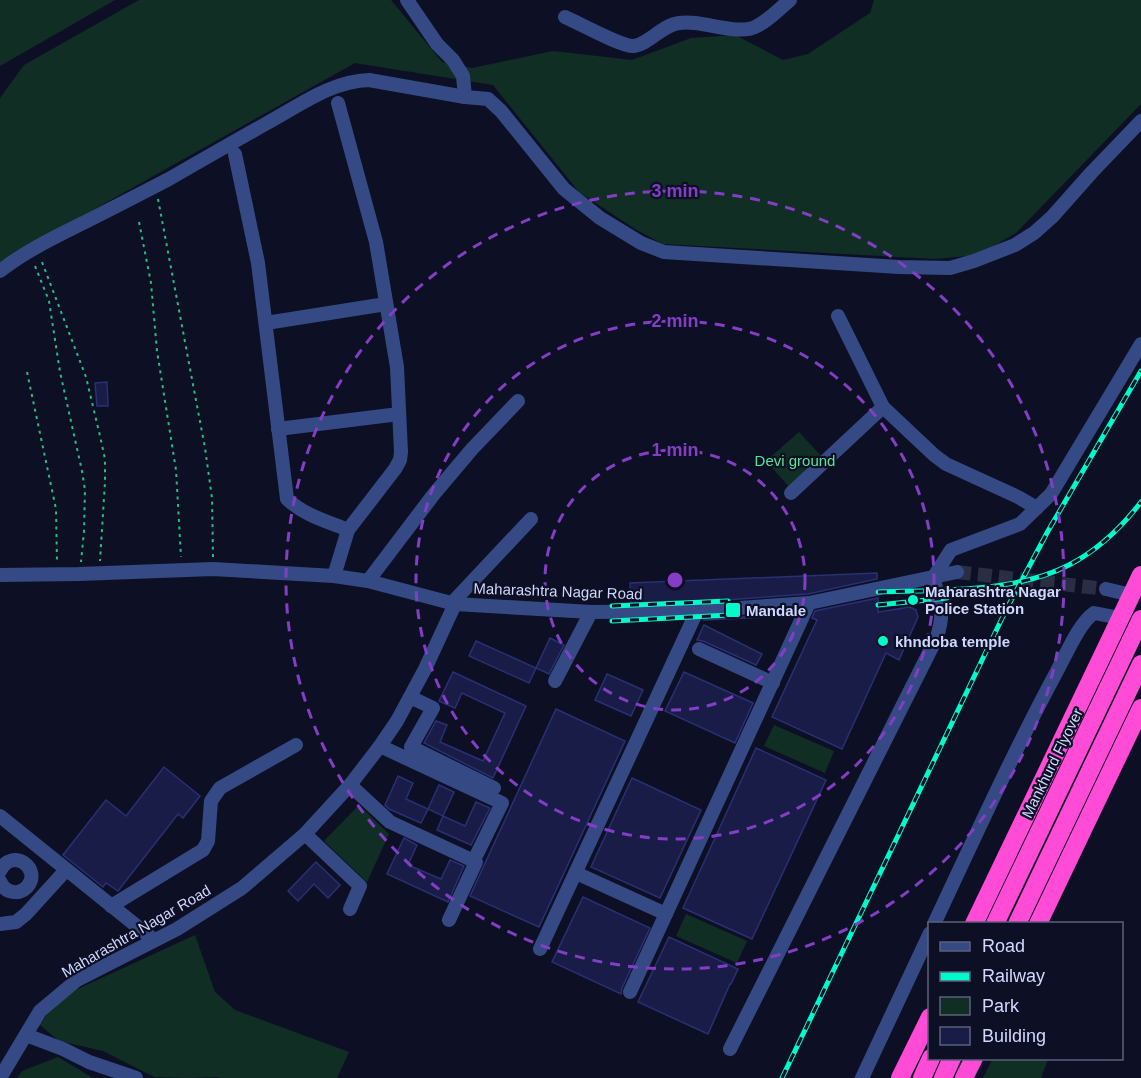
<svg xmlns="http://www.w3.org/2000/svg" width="1141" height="1078" font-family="Arial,sans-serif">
<rect width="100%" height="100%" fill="#0d1024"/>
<g fill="#102e24">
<path d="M0,0H115L0,66Z"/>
<path d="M139,0H391L442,62L472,68L553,51L632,60L691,38L735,35L783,60L808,54L870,13L874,0H1141V104L1016,233L978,255L934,259L663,244L635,229L579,192L493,85L355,63L0,262V98L24,65Z"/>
<path d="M799,432L824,459L791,489L766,461Z"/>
<path d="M774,725L834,751L825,773L764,746Z"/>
<path d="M359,805L389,834L367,882L324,841Z"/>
<path d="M686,914L747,941L737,963L676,936Z"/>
<path d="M195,935L215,992L235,1010L349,1052L337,1078H220L218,1077L189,1078L154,1077L103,1051L59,1041L40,1025L48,1012L69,993Z"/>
<path d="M58,1057L93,1078H17L22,1071Z"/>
<path d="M993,1058H1048V1059L1041,1078H983Z"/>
</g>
<g fill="#181c46" stroke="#293073" stroke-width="1.5">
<path d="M107,382L108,406H97L95,383Z"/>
<path d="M877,573V579L808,594L697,602L631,603L630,583Z"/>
<path d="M878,598V612L910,607L916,610L918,617L899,660L886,653L842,749L772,717L817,620L812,618L815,611Z"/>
<path d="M794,613L793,616L703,620Z"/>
<path d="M704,625L762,654L756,665L703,641L697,640Z"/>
<path d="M550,638L564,645L549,674L536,668Z"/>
<path d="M476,641L536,668L529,683L469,656Z"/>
<path d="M453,672L526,706L493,778L424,743L436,721L447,725L440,742L483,761L505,713L462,693L455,708L439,701Z"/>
<path d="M684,672L753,703L735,743L665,711Z"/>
<path d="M607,674L643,690L631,716L595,700Z"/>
<path d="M556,709L625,741L539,927L470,896Z"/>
<path d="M756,748L826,780L752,939L683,908Z"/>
<path d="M164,767L200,796L183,818L178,814L118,891L106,883L103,887L63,855L106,800L126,816Z"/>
<path d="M398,776L413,783L406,799L428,809L421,823L389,809L385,805Z"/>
<path d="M632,778L701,810L660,898L591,867Z"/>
<path d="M439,785L454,792L443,816L428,809Z"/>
<path d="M476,802L490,808L471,845L437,830L443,816L465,826Z"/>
<path d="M404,838L417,845L408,865L441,879L450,860L464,866L448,902L387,874Z"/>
<path d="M316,862L340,885L328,898L314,884L298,901L288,891Z"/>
<path d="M583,897L650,928L622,988L621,994L552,962Z"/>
<path d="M669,937L738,969L731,984H730L708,1034L638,1002Z"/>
</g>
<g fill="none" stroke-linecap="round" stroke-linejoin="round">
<path stroke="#2a2e45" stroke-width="14" stroke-dasharray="14 7" stroke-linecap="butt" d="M957,572L1106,589"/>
<g stroke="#28bb87" stroke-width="2" stroke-dasharray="3 4.5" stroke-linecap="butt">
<path d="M158,199L205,448L212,498L213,557"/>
<path d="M139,222L151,283L157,351L176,470L181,557"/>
<path d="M42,262L86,377L100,436L105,459V482L100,561"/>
<path d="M35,266L49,301L60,372L82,471L85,490L84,531L81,562"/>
<path d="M27,372L56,509L57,562"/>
</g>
<g stroke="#354a85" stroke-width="14">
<path d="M407,0L437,44L453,60L463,76L465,97"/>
<path d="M565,17C579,23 622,47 634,46C649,44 662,25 679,23C702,19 738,37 757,26C769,20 779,9 790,0"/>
<path d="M235,154L258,263L287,499C304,515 326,521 348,530"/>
<path d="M0,271C27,250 57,236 87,221C115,207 142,193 169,179C202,160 235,141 269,122C300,105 332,81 369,80L465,97L488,99L501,111L564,189L600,218L641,243L664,252L899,267L950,268L974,261L1015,245L1034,233L1052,217L1092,172L1141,121"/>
<path d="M838,316L883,407L934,455L946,464L1018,497L1037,508"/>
<path d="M266,323L386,304"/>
<path d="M278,429L399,414"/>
<path d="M791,493L883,407"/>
<path d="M0,575L79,574L213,569L334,576L368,581L455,604L591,612L697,611L809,603L957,572"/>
<path d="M334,576L348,530L395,469L400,460L401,452L397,367L376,242L338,103"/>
<path d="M368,581L434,494L472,449L518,401"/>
<path d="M1106,589L1131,595"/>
<path d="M452,603L531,519"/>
<path d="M699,649L773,683"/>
<path d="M555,681L591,612"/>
<path d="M410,697L433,708L411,747L494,788"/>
<path d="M380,746L502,803L477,854"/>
<path d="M350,785L390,822L476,862L449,920"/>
<path d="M0,816L154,940"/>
<path d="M305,834L360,886L350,909"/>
<path d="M0,871C12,846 43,869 27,887C24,890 19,893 14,892C7,892 3,888 0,881"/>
<path d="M576,873L666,914"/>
<path d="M111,906L203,850L208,841L211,801L220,788L296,745"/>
<path d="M0,924L16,922L26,914L66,870"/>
<path d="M934,924C974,839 1013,753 1057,671C1066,655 1079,623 1094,613L1120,618"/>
<path d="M540,949L697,611"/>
<path d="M630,992L809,603"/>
<path d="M26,1035L63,1049L89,1062L136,1078"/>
<path d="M730,1049L937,637C945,611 941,603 933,578L951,550L1020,524L1051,494L1141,344"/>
<path d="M0,1078L40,1011L77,980L177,929L242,888L305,834L350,785L380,746L397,721L425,669L455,604"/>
<path d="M862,1078L930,933"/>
</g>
<g stroke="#ff4bd6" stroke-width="18">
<path d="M974,924L1141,575"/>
<path d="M995,924L1141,619"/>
<path d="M1017,924L1141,664"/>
<path d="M1038,924L1141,708"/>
<path d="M900,1078L930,1017"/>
<path d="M922,1078L931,1058"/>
<path d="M943,1078L952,1058"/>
<path d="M964,1078L974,1058"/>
</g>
<g stroke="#00fbcb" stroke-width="5">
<g id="rail">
<path d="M878,592C937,590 1015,593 1069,565C1098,550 1121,528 1141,502"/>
<path d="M878,605L947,598"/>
<path d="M612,606L728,601"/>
<path d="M612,621L730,615"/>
<path d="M782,1078L1006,610L1048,531L1141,371"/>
</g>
</g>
<use href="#rail" stroke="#0d1024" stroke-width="3" stroke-dasharray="9" stroke-linecap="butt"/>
</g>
<g fill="none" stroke="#843dc5" stroke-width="3" stroke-dasharray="10 8">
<circle cx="675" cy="580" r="130"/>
<circle cx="675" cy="580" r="259"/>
<circle cx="675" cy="580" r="389"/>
</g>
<g fill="#00fbcb" stroke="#0d1024" stroke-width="2">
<circle cx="913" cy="600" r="6"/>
<rect x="725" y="602" width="16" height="16" rx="3"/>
<circle cx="883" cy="641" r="6"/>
</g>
<g text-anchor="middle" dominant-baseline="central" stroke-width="4.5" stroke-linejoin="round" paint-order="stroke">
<g font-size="15" fill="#55e597" stroke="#0d1024">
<text x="795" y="460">Devi ground</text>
</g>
<g font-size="15" fill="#d0d8ff" stroke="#0d1024">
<text transform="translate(558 591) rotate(2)">Maharashtra Nagar Road</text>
<text transform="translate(1052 763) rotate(-64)">Mankhurd Flyover</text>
<text transform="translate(136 931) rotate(-30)">Maharashtra Nagar Road</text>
</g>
<g font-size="15" font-weight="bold" fill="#d0d8ff" stroke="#0d1024" text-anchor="start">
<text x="925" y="591">Maharashtra Nagar<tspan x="925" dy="17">Police Station</tspan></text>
<text x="746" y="610">Mandale</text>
<text x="895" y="641">khndoba temple</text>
</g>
</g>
<circle cx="675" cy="580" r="9" fill="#843dc5" stroke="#0d1024" stroke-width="3"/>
<g font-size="18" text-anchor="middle" font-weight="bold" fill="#843dc5" stroke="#0d1024" stroke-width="4.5" stroke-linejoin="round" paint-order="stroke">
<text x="675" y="197">3 min</text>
<text x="675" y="327">2 min</text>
<text x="675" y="456">1 min</text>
</g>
<rect x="928" y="922" width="195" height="138" fill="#0d1024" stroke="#5b607c" stroke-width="1.5"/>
<rect x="940" y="942" width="30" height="9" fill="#354a85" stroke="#5b607c" stroke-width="1.5"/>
<text x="982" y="952" font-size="18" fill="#d0d8ff">Road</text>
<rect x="940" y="972" width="30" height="9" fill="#00fbcb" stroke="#5b607c" stroke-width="1.5"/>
<text x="982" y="982" font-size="18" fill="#d0d8ff">Railway</text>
<rect x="940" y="997" width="30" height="18" fill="#102e24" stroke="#5b607c" stroke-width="1.5"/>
<text x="982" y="1012" font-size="18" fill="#d0d8ff">Park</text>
<rect x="940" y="1027" width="30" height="18" fill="#181c46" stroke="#5b607c" stroke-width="1.5"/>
<text x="982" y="1042" font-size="18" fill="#d0d8ff">Building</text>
</svg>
